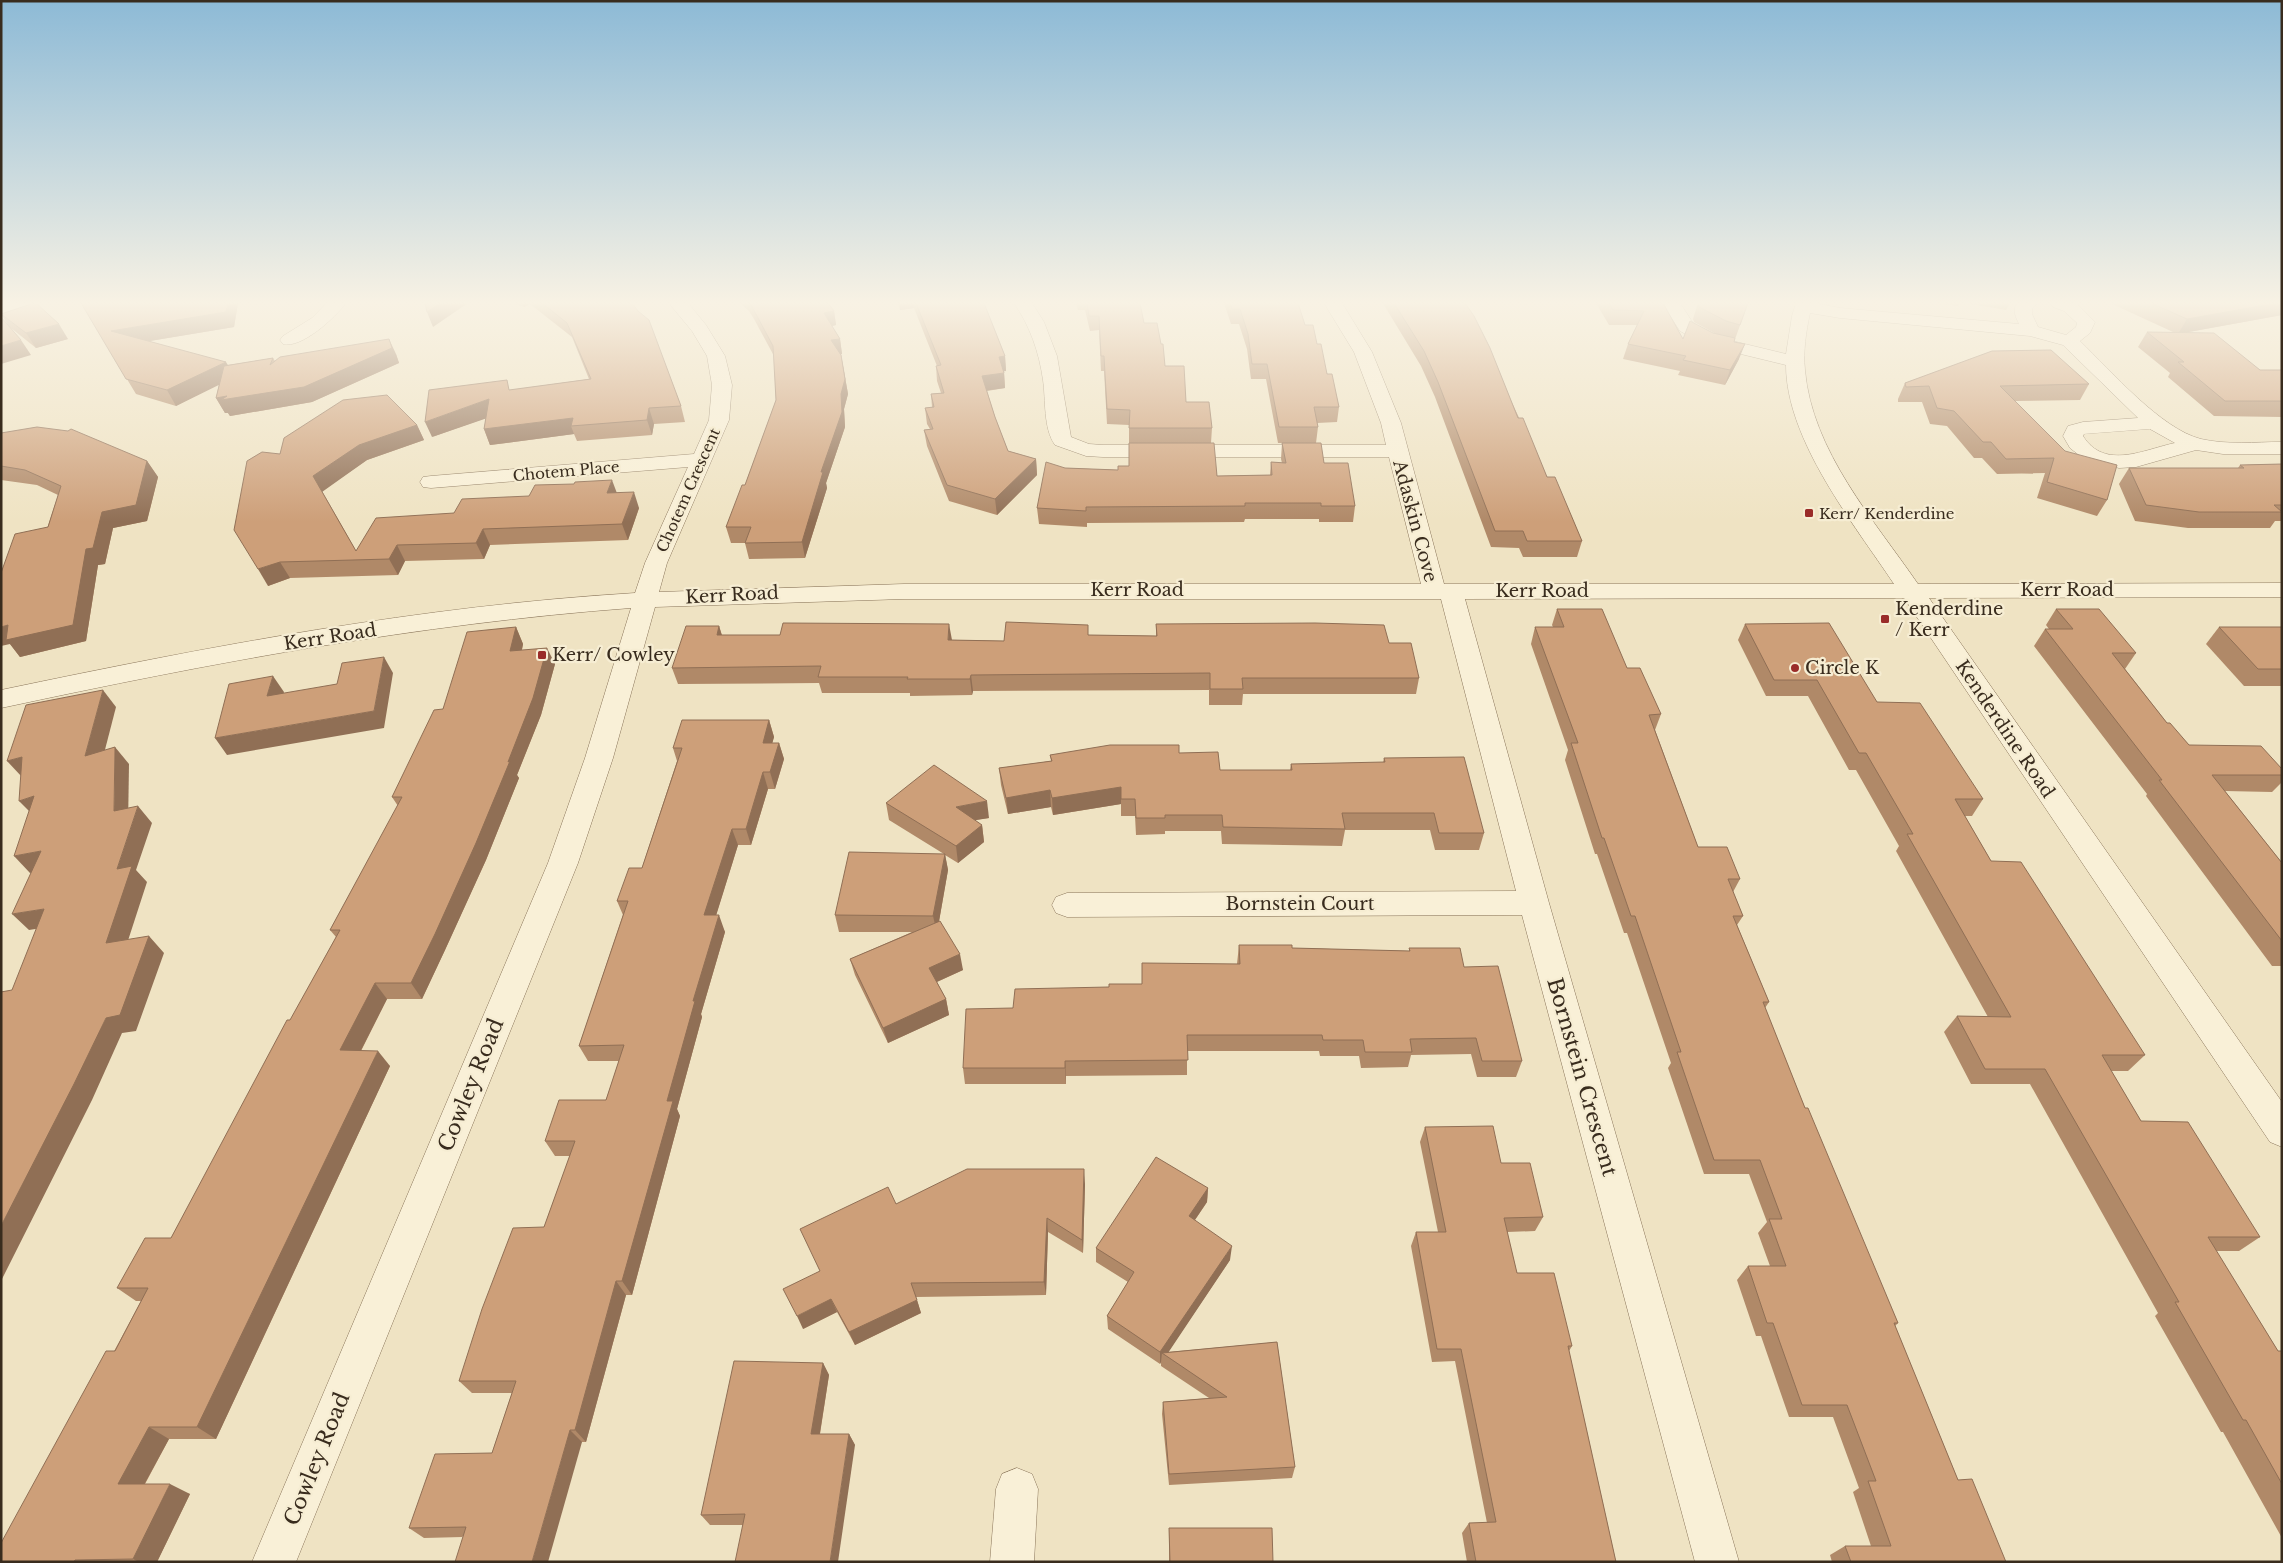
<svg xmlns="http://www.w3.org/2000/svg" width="2283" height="1563" font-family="'Libre Baskerville',serif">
<rect width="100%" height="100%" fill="#efe3c3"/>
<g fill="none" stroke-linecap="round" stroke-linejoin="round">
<g stroke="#8a755a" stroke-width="1">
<g id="minor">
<path d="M6,303H33L30,307L1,316V305Z"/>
<path d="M327,303H346C335,318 301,349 283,344L280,340L283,336L312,318Z"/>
<path d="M669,303H688L706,325L725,356L732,385L729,420L667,563L659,592L904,584H1421L1389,457H1103L1086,456L1055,445C1043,428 1046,400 1043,380C1039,352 1030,326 1014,303H1032L1044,322L1057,356L1071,437L1089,444L1103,445H1386L1381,423L1354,352L1324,303H1342L1372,352L1401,423L1444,584H1894C1854,524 1786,440 1786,365L1708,346L1680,331L1662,303H1680L1693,323L1720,338L1786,354L1792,316L1796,303H1814L1840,308L2019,324C2016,317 2012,311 2017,303H2038L2032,309V314L2038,327L2066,335L2076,327L2077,323L2064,311L2053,307L2050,303H2076L2095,322L2090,333L2080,341C2111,371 2161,429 2201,439C2227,445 2255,442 2282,442V454H2223L2196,450L2136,467L2119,468L2084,459L2070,448L2063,436L2068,426L2083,422L2138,418L2063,345L2030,336L1840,318L1810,313C1806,332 1803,351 1805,370C1812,451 1874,520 1918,584L2282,583V597L1929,598L2282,1102V1147L2270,1142L1904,598L1465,599L1549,903L1739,1562H1695L1522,915L1067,917L1056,913L1052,905L1056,897L1067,893L1516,891L1441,599H904L655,607L613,758L578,863L296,1562H252L548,863L585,758L631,608C418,624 210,663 1,708V690C211,646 421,606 635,593L645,563L688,467L431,488L423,487L420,482L423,477L431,476L694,454L709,420L712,385L707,356L692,331ZM2150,429L2175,443C2145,449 2105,471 2083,436L2084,434Z"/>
<path d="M1017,1468L1032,1474L1038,1489L1034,1562H990L996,1489L1002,1474Z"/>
</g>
</g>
<use href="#minor" fill="#f9f0d7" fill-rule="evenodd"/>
</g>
<g fill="#b08968">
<path d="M81,303H238L234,327L149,341L228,365L273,358L275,361L396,354L399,363L312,402L230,416L228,413H225L216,398L219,384L176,406L136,394Z"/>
<path d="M513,303H632L681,406L685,422L654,424L652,435L577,441L574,434L490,445L484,429L486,418L432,437L511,390L589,379L572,337L530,304L524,307Z"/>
<path d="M740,303H828L834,311L836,325L832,326L840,339L842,354H841L848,394L844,409L845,427L826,483L827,488L805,558L749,559L745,543H731L726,527L745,485L776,400L774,356L754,319L749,311Z"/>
<path d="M898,303H984L1005,356L1006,371H1004L1005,388L987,391L995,417L1008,451L1036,459L1037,475L997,515L949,501L927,446L924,430L930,429L927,424L925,408L932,407L931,394L941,393L937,381L936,366H937L914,308L900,310Z"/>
<path d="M1076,303H1140L1144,323L1165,366L1186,402L1212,428L1211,443L1217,476L1270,475L1271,462L1282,463L1281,459L1282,443H1278L1266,379H1251L1247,349L1239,324H1231L1224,303H1298L1305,325L1317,344L1339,407L1337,422L1317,423L1318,427L1316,443L1324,463L1355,506L1353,522H1319V519H1245L1244,522L1087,523V527L1039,524L1037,508L1065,468L1118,470L1129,466V425L1107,424L1104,371H1101L1099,330L1090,331L1085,310H1078Z"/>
<path d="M1382,303H1465L1547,477L1582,541L1577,557H1523L1519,548L1491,547L1435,397L1421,366L1384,305Z"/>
<path d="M1596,303H1663L1683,339L1713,333L1716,334L1694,322L1693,319L1698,303H1748L1734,342L1739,359L1725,385L1678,375L1680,371L1623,359L1628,344L1637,325H1609Z"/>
<path d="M1939,303H1960L1958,306Z"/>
<path d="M1965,303H2010L2006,310Z"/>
<path d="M2110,303H2282V315L2188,332L2260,370H2282V417L2214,416L2168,377L2170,373L2138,347L2147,332H2173Z"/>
<path d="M1,314L68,339L36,348L11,328L31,355L10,328Z"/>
<path d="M1905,383L2089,384L2080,400L2015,401L2107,500L2097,516L2037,498L2045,473L1997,474L1982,458H1974L1947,426L1930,424L1922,402H1898V399Z"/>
<path d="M417,425L424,440L367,460L322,491L356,551L454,513L617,493L639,508L628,540L490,545L484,559L405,561L398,575L290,578L268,586L280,454Z"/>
<path d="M1,433L147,461L158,477L147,521L113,528L105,564L98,565L86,641L20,657L10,644L58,495L37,485L1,480Z"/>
<path d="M2282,464V521H2275L2270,528H2188L2135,521L2119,484L2129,468H2238L2240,465Z"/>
<path d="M1557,609L1627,668L1661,714L1655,730L1698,847L1740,879L1733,892L1743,916L1737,925L1769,1002L1765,1008L1805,1108L1898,1323L1895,1326L1958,1480L2006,1562H1832L1830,1555L1845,1546H1871L1853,1492L1859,1488L1833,1417H1789L1761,1336H1756L1737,1280L1748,1266H1770L1758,1233L1767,1222L1749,1174H1704L1668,1068L1671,1063L1627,933H1624L1597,854H1595L1565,760L1568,750L1531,644L1535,627H1553L1552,625Z"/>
<path d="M2056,609L2136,653L2125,669L2167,723L2189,745L2282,769V782L2272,792L2225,791L2282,863V966H2272L2146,796L2147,794L2034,646L2045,629H2049L2046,625Z"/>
<path d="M1156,624L1389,643L1419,678L1416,694H1243L1242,705H1209V690L973,691L972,695L910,696V693H822L819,683L678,684L672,668L719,626L722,635L1004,641L1089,635L1156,636Z"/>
<path d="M1745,624L1877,702L1983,799L1972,816H1965L1991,861L2145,1055L2128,1071H2111L2141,1121L2260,1237L2239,1251H2216L2278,1351H2282V1538L2223,1432H2221L2155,1316L2158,1313L2030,1084H1971L1944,1032L1957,1016L1988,1017L1896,851L1899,846L1856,770H1849L1808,696H1766L1738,640Z"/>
<path d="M516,627L523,644L522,650L555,664L541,715L517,775L519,778L486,860L445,950L422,999H387L361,1051L390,1066L216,1439H169L145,1484L190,1494L157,1562H1L141,1301H136L117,1288L171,1238L336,937L330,930L398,806L392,797L443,709Z"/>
<path d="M2219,627H2282V686H2244L2206,644Z"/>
<path d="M769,720L774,737L772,743H779L784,759L775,789H768L751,845H738L716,915L725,932L701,1014L702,1017L677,1109L680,1116L632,1295H626L586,1442H582L462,1537L424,1538L409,1528L492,1453L512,1393H472L459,1381L544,1227L570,1156H555L545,1141L606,1100L619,1061H588L579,1046L623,915L617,901L642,868L677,761L673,748Z"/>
<path d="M1179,753L1220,770H1290L1291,764L1383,763L1384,758L1484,833L1479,850H1435L1430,830H1345L1342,846L1222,844L1221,831H1165V834L1136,835L1135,816H1121V804L1053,815L1051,807L1008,814L1001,785L999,768L1051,761L1050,755Z"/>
<path d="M886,803L989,818L974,820L982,825L984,842L958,863L945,855L948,870L939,921L963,970L937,982L946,999L949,1015L888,1043L855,975L850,959L912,932H839L835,915L944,854L889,820Z"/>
<path d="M1239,945L1292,948L1409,951V948L1464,967L1522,1061L1516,1077H1477L1471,1054L1411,1055L1408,1067L1361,1068L1359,1056H1320L1319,1051H1187V1075L1066,1076V1084H965L963,1068L1013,1008L1109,987L1142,984L1237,964Z"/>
<path d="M1425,1127L1501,1163L1543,1217L1535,1231L1507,1232L1517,1273L1572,1346L1569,1351L1616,1562H1467L1462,1533L1469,1523H1487L1455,1361L1432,1362L1411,1246L1416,1232H1438L1420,1142Z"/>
<path d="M1085,1184L1083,1253L1048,1232L1046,1295L916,1297L921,1313L855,1345L837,1312L803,1329L820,1271L896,1204Z"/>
<path d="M1208,1188L1207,1202L1195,1220L1230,1260L1168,1352L1277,1342L1295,1467L1292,1478L1169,1485L1162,1414L1163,1402L1209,1398L1161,1366V1362L1160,1364L1108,1329L1107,1316L1128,1282L1096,1262V1248Z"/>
<path d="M823,1363L829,1375L820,1434H849L855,1445L743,1525H710L701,1515Z"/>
<path d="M1169,1528L1273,1562H1169Z"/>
</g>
<g fill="#906f55">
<path d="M228,303H238L234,327L120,346L111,331Z"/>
<path d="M440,303H468L433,327L427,312Z"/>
<path d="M522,303H529L530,304L524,307Z"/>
<path d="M900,303H913L914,308L900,310Z"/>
<path d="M2277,303H2282V315L2178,334L2187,319Z"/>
<path d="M834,311L836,325L827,327L824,313Z"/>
<path d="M59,324L68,339L36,348L26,333Z"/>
<path d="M389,339L396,354L399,363L312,402L230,416L228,413H225L216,398L227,396Z"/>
<path d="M840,339L842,354L834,355L831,340Z"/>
<path d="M21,340L31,355L1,364V346Z"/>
<path d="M1745,344L1739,359L1725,385L1730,370Z"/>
<path d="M841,355L848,394L844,409L845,427L826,483L827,488L805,558L802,542Z"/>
<path d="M1005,356L1006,371L1000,372L999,357Z"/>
<path d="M226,362L235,377L176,406L167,390Z"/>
<path d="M1004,373L1005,388L983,391L982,376Z"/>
<path d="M489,399L496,415L432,437L425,422Z"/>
<path d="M649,408L654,424L652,435L647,420Z"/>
<path d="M573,418L571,426L574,434L490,445L484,429Z"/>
<path d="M417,425L424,440L367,460L322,492L313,476L359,445Z"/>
<path d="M1036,459L1037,475L997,515L995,499Z"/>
<path d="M147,461L158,477L147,521L113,528L105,564L98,565L86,641L20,657L10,644L1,646V627L8,625L86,549L102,512Z"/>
<path d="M612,480L618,496L607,493Z"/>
<path d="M634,492L639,508L628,540L622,524Z"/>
<path d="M483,529L490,545L484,559L476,543Z"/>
<path d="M397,545L405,561L398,575L389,559Z"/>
<path d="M280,562L290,578L268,586L258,569Z"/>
<path d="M949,624L952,640H948Z"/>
<path d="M719,626L724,643L717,635Z"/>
<path d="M516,627L523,644L518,667L510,651Z"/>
<path d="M547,648L555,664L541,715L517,775L519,778L486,860L445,950L422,999L411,983L508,762Z"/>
<path d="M384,657L393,673L384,728L227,755L215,738L374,711Z"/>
<path d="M971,675L973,691L972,695L970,679Z"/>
<path d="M273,676L284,692L279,712L267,696Z"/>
<path d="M103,690L116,707L99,773L85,756Z"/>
<path d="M769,720L774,737L768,759L763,743Z"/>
<path d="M779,743L784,759L775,789L770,772Z"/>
<path d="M115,747L129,764L128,827L114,811Z"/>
<path d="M22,757V777L7,761Z"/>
<path d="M763,772L768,789L751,845L746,829Z"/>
<path d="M1121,787V804L1053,815L1052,798Z"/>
<path d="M1050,790L1051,807L1008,814L1006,798Z"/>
<path d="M34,796L35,817L19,801Z"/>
<path d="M987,801L989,818L958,823L956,807Z"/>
<path d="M138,806L152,823L136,870L147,882L122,959L106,943L117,869Z"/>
<path d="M982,825L984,842L958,863L956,846Z"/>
<path d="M732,829L738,845L711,932L704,915Z"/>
<path d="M41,851L57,868L30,873L14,856Z"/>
<path d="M945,854L948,870L937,933L933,916Z"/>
<path d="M44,909L60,925L29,930L12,914Z"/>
<path d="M719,915L725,932L701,1014L702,1017L677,1109L680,1116L632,1295L622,1281L667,1101L693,1001Z"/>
<path d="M149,936L164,953L136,1031L122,1033L92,1100L1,1281V1226L106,1018Z"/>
<path d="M960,954L963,970L932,984L929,968Z"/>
<path d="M375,983L387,999L353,1066L340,1050Z"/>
<path d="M946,999L949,1015L888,1043L883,1028Z"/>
<path d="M378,1051L390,1066L216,1439L197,1427Z"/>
<path d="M1065,1061L1066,1076V1084L1065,1068Z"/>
<path d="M1084,1169L1085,1184L1083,1253L1082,1240Z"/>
<path d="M1208,1188L1207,1202L1188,1230L1189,1216Z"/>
<path d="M1047,1218L1048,1232L1046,1295L1044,1282Z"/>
<path d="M1232,1246L1230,1260L1166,1356L1162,1353L1161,1362L1160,1364V1352Z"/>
<path d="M616,1281L626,1295L586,1442L575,1430Z"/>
<path d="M831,1299L837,1312L803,1329L797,1316Z"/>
<path d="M917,1300L921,1313L855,1345L849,1332Z"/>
<path d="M823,1363L829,1375L818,1445L811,1434Z"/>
<path d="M149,1427L169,1439L139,1494L118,1484Z"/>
<path d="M570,1430L582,1442L548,1562H532Z"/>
<path d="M849,1434L855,1445L838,1562H830Z"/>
<path d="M170,1484L190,1494L157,1562H139L133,1559Z"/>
</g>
<g fill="#cd9f79" stroke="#906f55">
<path d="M34,303H36L59,324L26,333L1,314Z"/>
<path d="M81,303H228L226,312L111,331L226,362L167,390L126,379Z"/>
<path d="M425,303H440L427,312Z"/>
<path d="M542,303H632L638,311L649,320L681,406L649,408L647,420L571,426L573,418L484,429L489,399L425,422L429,390L507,380L509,390L591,379L567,323Z"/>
<path d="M750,303H828L834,311L824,313L840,339L831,340L841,355L845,379L841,394L842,412L821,472H823L802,542L745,543L751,527H726L742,485H745L776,400L773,346Z"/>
<path d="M916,303H984L1005,356L999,357L1004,373L982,376L995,417L1008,451L1036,459L995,499L947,485L924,430L933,429L925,408L934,407L931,394L944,393L936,366L941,365Z"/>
<path d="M1087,303H1140L1144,323H1157L1161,344H1163L1165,366H1184L1186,402H1209L1212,428H1129L1130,410L1107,409L1104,356H1101L1099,316H1089Z"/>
<path d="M1230,303H1298L1305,325H1313L1317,344H1321L1327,374H1332L1339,407H1314L1318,427H1279L1267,364H1252L1248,334L1240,309H1232Z"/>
<path d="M1394,303H1465L1474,316L1490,348L1518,418H1523L1547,477H1555L1582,541H1527L1523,531H1495L1438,382L1424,351Z"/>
<path d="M1609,303H1663L1683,339L1690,321L1713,333L1735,338L1734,342L1745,344L1730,370L1683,360L1686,356L1628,344L1644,311L1613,310Z"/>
<path d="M1698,303H1748L1740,325L1726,321L1699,307L1698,305Z"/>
<path d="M2151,303H2277L2187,319Z"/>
<path d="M1,317L21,340L1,346Z"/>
<path d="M2147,332L2214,333L2260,370H2282V401H2225L2178,362H2184Z"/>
<path d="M389,339L392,348L304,387L221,400L227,396L216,398L224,366L273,358L270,365L280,357Z"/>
<path d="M2051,350L2089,384L2000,386L2065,451L2117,465L2107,500L2047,482L2054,458L2006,459L1991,442H1983L1954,411L1937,408L1929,386L1906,387L1905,383L1992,351Z"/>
<path d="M387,395L417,425L359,445L313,476L356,551L376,518L454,513L462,499L529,496L535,485L574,484L575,482L612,480L607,493L634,492L622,524L483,529L476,543L397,545L389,559L280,562L258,569L234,530L247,461L262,452L280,454L284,438L343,400Z"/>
<path d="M37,427L68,431L71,429L147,461L136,505L102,512L93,548L86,549L73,625L6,640L8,625L1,627V573L15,534L48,527L61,486L25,470L1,466V433Z"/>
<path d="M1129,443H1214L1217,476L1272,475L1271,462L1286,463L1282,443H1321L1324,463H1348L1355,506H1321V503H1245V506L1086,507V511L1037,508L1046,462L1065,468L1118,470V466H1129Z"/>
<path d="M2282,464V505H2274L2282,512H2199L2146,505L2129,468H2244L2240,465Z"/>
<path d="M1557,609H1602L1627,668H1640L1661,714L1649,715L1698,847H1727L1740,879H1728L1743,916H1733L1769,1002H1763L1805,1108H1808L1898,1323H1894L1958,1480L1972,1479L2006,1562H1851L1845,1546H1891L1868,1481H1876L1847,1405H1802L1773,1323H1767L1748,1266H1786L1769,1219H1782L1760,1160H1714L1677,1052H1681L1635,916H1631L1604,838H1602L1571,743H1578L1535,627H1564Z"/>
<path d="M2056,609H2099L2136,653H2112L2167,723H2170L2189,745L2261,746L2282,769V775H2212L2282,863V941L2159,780H2162L2045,629H2073Z"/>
<path d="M1006,622L1088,625V635L1157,636L1156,624L1315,623L1384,625L1389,643H1411L1419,678H1242L1243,689H1210V673L971,675L970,679H907L908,677H818L821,666L672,668L686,626H719L717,635H780L783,623L949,624L948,640L1004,641Z"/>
<path d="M1829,623L1877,702L1920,703L1983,799H1955L1991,861L2021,862L2145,1055H2102L2141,1121L2188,1122L2260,1237H2208L2278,1351H2282V1484L2246,1420H2243L2175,1302H2179L2045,1069H1985L1957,1016L2011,1017L1907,834H1913L1866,753H1859L1817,680H1774L1745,624Z"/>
<path d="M516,627L510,651L547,648L533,698L508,762L510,761L476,843L435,934L411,983H375L340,1050L378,1051L197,1427H149L118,1484H170L133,1559L75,1560L74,1562H1V1543L106,1351H115L148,1288H117L145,1238H171L287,1020H290L340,930H330L402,797H392L434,710L443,709L467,632Z"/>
<path d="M2219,627H2282V669H2258Z"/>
<path d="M384,657L374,711L215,738L229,684L273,676L267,696L337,684L342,663Z"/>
<path d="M103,690L85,756L115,747L114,811L138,806L117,869L132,866L106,943L149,936L120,1015L106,1018L74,1084L1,1226V992L12,990L44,909L12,914L41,851L14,856L34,796L19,801L22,757L7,761L26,705Z"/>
<path d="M682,720H769L763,743H779L770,772H763L746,829H732L704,915H719L693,1001H695L667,1101H673L622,1281H616L575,1430H570L532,1562H455L466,1527L409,1528L435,1454L492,1453L516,1381H459L482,1309L513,1228L544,1227L575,1141H545L559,1100H606L624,1045L579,1046L628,901H617L629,868H642L682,748H673Z"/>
<path d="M1110,745H1179V753L1218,752L1220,770H1292L1291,764L1385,762L1384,758L1464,757L1484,833H1439L1434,813H1342L1345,829L1223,827L1222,815H1165V818H1136L1135,799H1121V787L1052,798L1050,790L1006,798L999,768L1052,761L1050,755Z"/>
<path d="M934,765L987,801L956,807L982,825L956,846L886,803Z"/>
<path d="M849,852L945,854L933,916L835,915Z"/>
<path d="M940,921L960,954L929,968L946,999L883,1028L850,959Z"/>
<path d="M1239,945H1292V948L1410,951L1409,948H1460L1464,967L1498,966L1522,1061H1482L1476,1038L1410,1039L1412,1052H1365L1363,1040H1323L1322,1035H1187L1188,1060L1065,1061V1068H963L966,1009L1013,1008L1015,989L1109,987V984H1142V963L1240,964Z"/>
<path d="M1493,1126L1501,1163H1530L1543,1217L1504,1218L1517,1273H1554L1572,1346H1568L1616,1562H1476L1469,1523L1496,1522L1461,1349H1437L1416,1232H1446L1425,1127Z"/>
<path d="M1156,1157L1208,1188L1189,1216L1232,1246L1160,1352L1107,1316L1134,1272L1096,1248Z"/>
<path d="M967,1169H1084L1082,1240L1047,1218L1044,1282L911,1283L917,1300L849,1332L831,1299L797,1316L783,1289L820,1271L800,1229L888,1187L896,1204Z"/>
<path d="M1277,1342L1295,1467L1169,1474L1163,1402L1227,1397L1162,1353Z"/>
<path d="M734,1361L823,1363L811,1434H849L830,1562H735L745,1514L701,1515Z"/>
<path d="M1169,1528H1272L1273,1562H1170Z"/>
</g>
<linearGradient id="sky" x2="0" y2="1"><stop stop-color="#8dbad6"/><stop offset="0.58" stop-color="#f8f2e4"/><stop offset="1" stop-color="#f8f2e4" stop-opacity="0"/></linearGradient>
<rect width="2283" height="522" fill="url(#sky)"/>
<g fill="#9a2c29" stroke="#f6edd3" stroke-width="2">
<rect x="1804" y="508" width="10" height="10" rx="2.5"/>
<rect x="1880" y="614" width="10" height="10" rx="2.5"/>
<rect x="537" y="650" width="10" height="10" rx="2.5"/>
<circle cx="1795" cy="668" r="5"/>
</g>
<g text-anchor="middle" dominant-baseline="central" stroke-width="4.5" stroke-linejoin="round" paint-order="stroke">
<g font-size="15" fill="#392c1e" stroke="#f6edd3">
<text transform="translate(566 471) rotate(-5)">Chotem Place</text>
<text transform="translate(688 490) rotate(-66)">Chotem Crescent</text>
</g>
<g font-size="15" fill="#392c1e" stroke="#f6edd3" text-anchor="start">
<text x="1819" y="513">Kerr/ Kenderdine</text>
</g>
<g font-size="18" fill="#392c1e" stroke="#f6edd3">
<text transform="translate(1415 521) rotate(75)">Adaskin Cove</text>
<text x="1137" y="590">Kerr Road</text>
<text x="2067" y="590">Kerr Road</text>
<text x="1542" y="591">Kerr Road</text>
<text transform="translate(732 595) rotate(-3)">Kerr Road</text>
<text transform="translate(330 637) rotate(-9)">Kerr Road</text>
<text transform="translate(2005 729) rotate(56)">Kenderdine Road</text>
<text x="1300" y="904">Bornstein Court</text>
</g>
<g font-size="18" fill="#392c1e" stroke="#f6edd3" text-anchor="start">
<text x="1895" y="609">Kenderdine<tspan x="1895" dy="21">/ Kerr</tspan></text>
<text x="552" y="655">Kerr/ Cowley</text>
<text x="1805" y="668">Circle K</text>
</g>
<g font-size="21" fill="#392c1e" stroke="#f6edd3">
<text transform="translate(1582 1077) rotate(74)">Bornstein Crescent</text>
<text transform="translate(471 1085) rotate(-68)">Cowley Road</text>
<text transform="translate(317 1459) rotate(-68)">Cowley Road</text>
</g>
</g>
<rect width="2283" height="1563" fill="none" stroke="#392c1e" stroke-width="5"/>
</svg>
